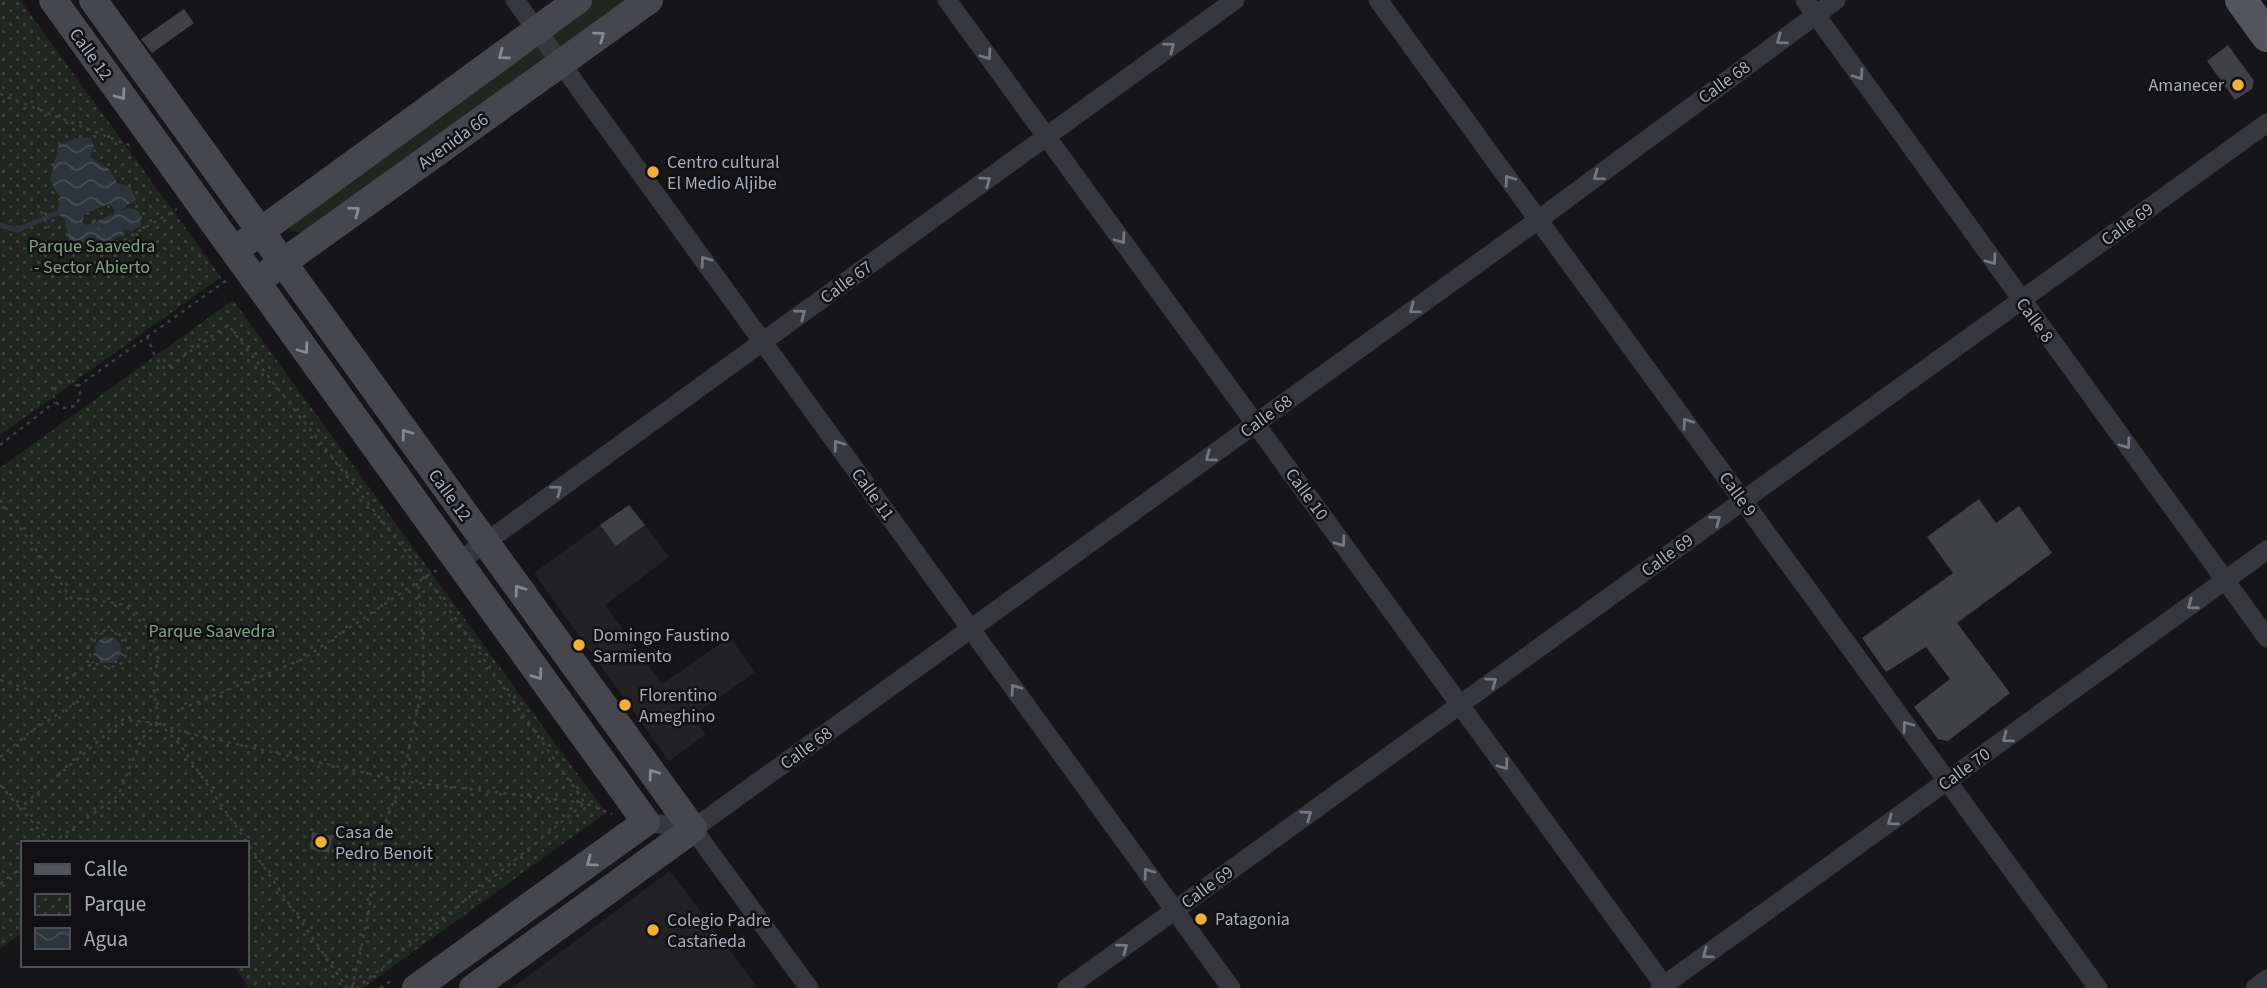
<svg xmlns="http://www.w3.org/2000/svg" width="2267" height="988" font-family="'Source Sans 3',sans-serif">
  <defs>
    <pattern id="park-dots" width="8" height="8" patternUnits="userSpaceOnUse" patternTransform="scale(1.75)"><rect width="8" height="8" fill="#1e261f"/><path d="M2 2h.1M6 6h.1" fill="none" stroke="#3c433d" stroke-width="1.8" stroke-linecap="round"/></pattern>
    <pattern id="water-waves" width="16" height="10" patternUnits="userSpaceOnUse" patternTransform="scale(1.75)"><rect width="16" height="10" fill="#2c353c"/><path d="M0 5q4-4 8 0t8 0" fill="none" stroke="#485056"/></pattern>
  </defs>
  <rect width="100%" height="100%" fill="#161618"/>
  <g fill="#222225">
    <polygon points="600,525 616,546 645,525 669,557 605,605 662,684 730,637 755,672 693,716 706,734 669,761 534,573"/>
    <polygon points="670,871 758,988 512,988"/>
  </g>
  <polygon fill="#1e261f" points="592,0 627,0 304,233 290,231 292,217"/>
  <g fill="url(#park-dots)">
    <polygon points="0,0 20,0 221,277 0,435"/>
    <polygon points="233,300 606,813 363,988 249,988 233,965 247,965 247,843 23,843 23,932 0,949 0,468"/>
  </g>
  <g fill="url(#water-waves)" fill-rule="evenodd">
    <path d="M 76,138 L 91,138 L 94,146 L 90,157 L 109,169 L 117,183 L 130,187 L 137,200 L 127,205 L 121,212 L 128,208 L 137,210 L 142,217 L 140,226 L 132,231 L 123,229 L 125,233 L 96,250 L 85,244 L 69,241 L 65,220 L 57,213 L 60,198 L 50,180 L 59,145 ZM 110,203 L 116,213 L 87,225 L 82,222 L 85,214 Z"/>
    <circle cx="108" cy="650" r="13"/>
  </g>
  <g fill="none" stroke-linecap="round" stroke-linejoin="round">
    <polyline stroke="#2c353c" stroke-width="5" points="0,225 17,230 57,213"/>
  </g>
  <g fill="#404145">
    <polygon points="184,9 194,23 152,53 141,39"/>
    <polygon points="2228,45 2254,81 2252,89 2235,100 2207,61"/>
    <polygon points="1979,499 1996,523 2019,506 2052,553 1957,623 2010,693 1948,741 1938,739 1914,707 1950,679 1926,647 1886,672 1862,638 1953,573 1927,537"/>
    <polygon points="629,505 645,525 616,546 600,525"/>
    <polygon points="312,832 333,836 329,853 310,849"/>
  </g>
  <g fill="none" stroke-linecap="round" stroke-linejoin="round">
    <g stroke="#3d3f44" stroke-width="2.5" stroke-dasharray="3.5 5" stroke-linecap="butt">
      <polyline points="0,94 131,146"/>
      <polyline points="41,211 49,228"/>
      <polyline points="92,221 108,240 117,244 177,209"/>
      <polyline points="147,336 155,356 165,369 228,325 426,577 585,803 357,988"/>
      <polyline points="78,386 69,381 59,383 53,392 55,402 64,408 75,406 81,396 78,386 227,280"/>
      <polyline points="0,445 55,402"/>
      <polyline points="0,500 72,599 90,599 125,605 151,632 158,658 153,685 159,723 178,742 347,988"/>
      <polyline points="66,679 93,663 110,668 122,663 128,651 125,638 110,629 93,634 88,650 93,663"/>
      <polyline points="0,680 34,691"/>
      <polyline points="181,709 303,659 431,573 438,570"/>
      <polyline points="0,757 30,732 85,697"/>
      <polyline points="0,785 20,808"/>
      <polyline points="50,842 20,808 123,720 159,723"/>
      <polyline points="52,843 118,796 142,738 159,723 182,732 402,781 585,803 612,814"/>
      <polyline points="0,884 23,866"/>
      <polyline points="352,988 368,916 379,838 402,781 423,684 423,642 418,581"/>
      <polyline points="380,988 394,979"/>
    </g>
    <g stroke="#37383d" stroke-width="19">
      <polyline points="515,0 1231,988"/>
      <polyline points="947,0 1666,988"/>
      <polyline points="1378,0 2098,988"/>
      <polyline points="1805,0 2267,638"/>
      <polyline points="457,563 1235,0"/>
      <polyline points="646,822 693,829 1538,220 1836,0"/>
      <polyline points="693,829 809,988"/>
      <polyline points="1067,988 2267,123"/>
      <polyline points="1660,988 2267,550"/>
      <polyline points="2255,988 2267,979"/>
    </g>
    <g stroke="#45474d" stroke-width="28">
      <polyline points="53,0 646,822 416,988"/>
      <polyline points="93,0 693,829 473,988"/>
      <polyline points="246,242 578,0"/>
      <polyline points="267,274 649,0"/>
    </g>
    <polyline stroke="#53555c" stroke-width="32" points="2241,0 2267,36"/>
  </g>
  <defs><path id="oneway-chevron" d="M-2-3.5L2.5 0L-2 3.5" fill="none" stroke-width="1.6" stroke-linecap="round" stroke-linejoin="round" transform="scale(1.75)"/></defs>
  <g stroke="#858993">
    <use href="#oneway-chevron" transform="translate(600 36) rotate(-36)"/>
    <use href="#oneway-chevron" transform="translate(503 55) rotate(144)"/>
    <use href="#oneway-chevron" transform="translate(121 95) rotate(54)"/>
    <use href="#oneway-chevron" transform="translate(355 211) rotate(-36)"/>
    <use href="#oneway-chevron" transform="translate(304 349) rotate(54)"/>
    <use href="#oneway-chevron" transform="translate(406 434) rotate(-126)"/>
    <use href="#oneway-chevron" transform="translate(519 590) rotate(-126)"/>
    <use href="#oneway-chevron" transform="translate(538 675) rotate(54)"/>
    <use href="#oneway-chevron" transform="translate(653 774) rotate(-126)"/>
    <use href="#oneway-chevron" transform="translate(591 862) rotate(144)"/>
  </g>
  <g stroke="#757881">
    <use href="#oneway-chevron" transform="translate(1781 40) rotate(144)"/>
    <use href="#oneway-chevron" transform="translate(1170 47) rotate(-36)"/>
    <use href="#oneway-chevron" transform="translate(987 55) rotate(54)"/>
    <use href="#oneway-chevron" transform="translate(1859 75) rotate(54)"/>
    <use href="#oneway-chevron" transform="translate(1598 176) rotate(144)"/>
    <use href="#oneway-chevron" transform="translate(1509 180) rotate(-126)"/>
    <use href="#oneway-chevron" transform="translate(986 181) rotate(-36)"/>
    <use href="#oneway-chevron" transform="translate(1121 239) rotate(54)"/>
    <use href="#oneway-chevron" transform="translate(1992 260) rotate(54)"/>
    <use href="#oneway-chevron" transform="translate(705 261) rotate(-126)"/>
    <use href="#oneway-chevron" transform="translate(1414 309) rotate(144)"/>
    <use href="#oneway-chevron" transform="translate(801 314) rotate(-36)"/>
    <use href="#oneway-chevron" transform="translate(1687 423) rotate(-126)"/>
    <use href="#oneway-chevron" transform="translate(2126 444) rotate(54)"/>
    <use href="#oneway-chevron" transform="translate(838 445) rotate(-126)"/>
    <use href="#oneway-chevron" transform="translate(1210 457) rotate(144)"/>
    <use href="#oneway-chevron" transform="translate(557 490) rotate(-36)"/>
    <use href="#oneway-chevron" transform="translate(1716 520) rotate(-36)"/>
    <use href="#oneway-chevron" transform="translate(1341 542) rotate(54)"/>
    <use href="#oneway-chevron" transform="translate(2192 605) rotate(144)"/>
    <use href="#oneway-chevron" transform="translate(1492 682) rotate(-36)"/>
    <use href="#oneway-chevron" transform="translate(1015 689) rotate(-126)"/>
    <use href="#oneway-chevron" transform="translate(1907 726) rotate(-126)"/>
    <use href="#oneway-chevron" transform="translate(2007 738) rotate(144)"/>
    <use href="#oneway-chevron" transform="translate(1504 765) rotate(54)"/>
    <use href="#oneway-chevron" transform="translate(1307 815) rotate(-36)"/>
    <use href="#oneway-chevron" transform="translate(1892 821) rotate(144)"/>
    <use href="#oneway-chevron" transform="translate(1148 873) rotate(-126)"/>
    <use href="#oneway-chevron" transform="translate(1123 948) rotate(-36)"/>
    <use href="#oneway-chevron" transform="translate(1707 954) rotate(144)"/>
  </g>
  <g fill="#f2b134" stroke="#111113" stroke-width="2.5">
    <circle cx="2238" cy="85" r="7"/>
    <circle cx="653" cy="172" r="7"/>
    <circle cx="579" cy="645" r="7"/>
    <circle cx="625" cy="705" r="7"/>
    <circle cx="321" cy="842" r="7"/>
    <circle cx="1201" cy="919" r="7"/>
    <circle cx="653" cy="930" r="7"/>
  </g>
  <g text-anchor="middle" stroke-width="5" stroke-linejoin="round" paint-order="stroke">
    <g font-size="18" fill="#a8adb8" stroke="#111113">
      <text transform="translate(91 54) rotate(54)" y="6">Calle 12</text>
      <text transform="translate(1724 82) rotate(-36)" y="6">Calle 68</text>
      <text transform="translate(453 141) rotate(-36)" y="6">Avenida 66</text>
      <text transform="translate(2127 224) rotate(-36)" y="6">Calle 69</text>
      <text transform="translate(846 282) rotate(-36)" y="6">Calle 67</text>
      <text transform="translate(2035 320) rotate(54)" y="6">Calle 8</text>
      <text transform="translate(1266 416) rotate(-36)" y="6">Calle 68</text>
      <text transform="translate(873 494) rotate(54)" y="6">Calle 11</text>
      <text transform="translate(1307 494) rotate(54)" y="6">Calle 10</text>
      <text transform="translate(1738 494) rotate(54)" y="6">Calle 9</text>
      <text transform="translate(450 495) rotate(54)" y="6">Calle 12</text>
      <text transform="translate(1667 555) rotate(-36)" y="6">Calle 69</text>
      <text transform="translate(806 748) rotate(-36)" y="6">Calle 68</text>
      <text transform="translate(1964 769) rotate(-36)" y="6">Calle 70</text>
      <text transform="translate(1207 887) rotate(-36)" y="6">Calle 69</text>
    </g>
    <g font-size="18" fill="#a8adb8" stroke="#111113" text-anchor="start">
      <text x="2224" y="91" text-anchor="end">Amanecer</text>
      <text x="667" y="168">Centro cultural<tspan x="667" dy="21">El Medio Aljibe</tspan></text>
      <text x="593" y="641">Domingo Faustino<tspan x="593" dy="21">Sarmiento</tspan></text>
      <text x="639" y="701">Florentino<tspan x="639" dy="21">Ameghino</tspan></text>
      <text x="335" y="838">Casa de<tspan x="335" dy="21">Pedro Benoit</tspan></text>
      <text x="1215" y="925">Patagonia</text>
      <text x="667" y="926">Colegio Padre<tspan x="667" dy="21">Castañeda</tspan></text>
    </g>
    <g font-size="18" fill="#7fa381" stroke="#111113">
      <text x="92" y="252">Parque Saavedra<tspan x="92" dy="21">- Sector Abierto</tspan></text>
      <text x="212" y="637">Parque Saavedra</text>
    </g>
  </g>
  <rect x="21" y="841" width="228" height="126" fill="#111113" stroke="#4d4f55" stroke-width="2"/>
  <rect x="35" y="864" width="35" height="10" fill="#53555c" stroke="#4d4f55" stroke-width="2"/>
  <text x="84" y="876" font-size="21" fill="#a8adb8">Calle</text>
  <rect x="35" y="894" width="35" height="21" fill="url(#park-dots)" stroke="#4d4f55" stroke-width="2"/>
  <text x="84" y="911" font-size="21" fill="#a8adb8">Parque</text>
  <rect x="35" y="928" width="35" height="21" fill="url(#water-waves)" stroke="#4d4f55" stroke-width="2"/>
  <text x="84" y="946" font-size="21" fill="#a8adb8">Agua</text>
</svg>
